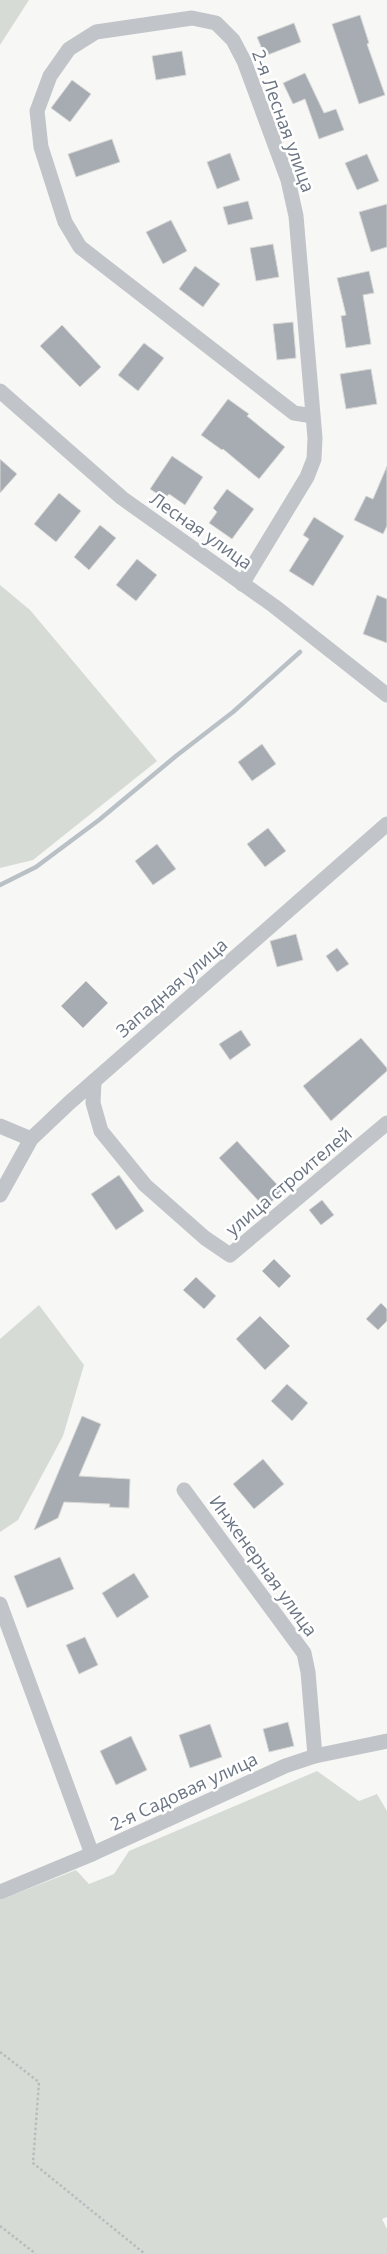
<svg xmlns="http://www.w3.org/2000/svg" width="387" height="2254" font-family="'Open Sans',sans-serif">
  <rect width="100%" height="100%" fill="#f7f7f5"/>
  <g fill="#d6dcd5">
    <polygon points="0,0 29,0 0,45"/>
    <polygon points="0,585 30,610 157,761 33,860 0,868"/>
    <polygon points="39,1305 84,1365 63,1436 18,1520 0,1532 0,1339"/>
    <polygon points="317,1771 359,1801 377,1794 387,1811 387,2217 382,2219 387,2229 387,2254 0,2254 0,1900 76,1870 89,1884 114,1874 129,1851"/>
  </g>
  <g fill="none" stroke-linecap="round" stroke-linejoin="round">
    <polyline stroke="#b9c1c7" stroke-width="4.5" points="0,885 36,867 99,820 176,756 233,712 300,652"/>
  </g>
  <g fill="#a7acb3" stroke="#d9d9d7">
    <polygon points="360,15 369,43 367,44 385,95 359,104 332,24"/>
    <polygon points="294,23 301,42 265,56 257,37"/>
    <polygon points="182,51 186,75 156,80 152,56"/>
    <polygon points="305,73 324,113 336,109 344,130 319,139 305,99 293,104 283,83"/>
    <polygon points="72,80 91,94 70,122 51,108"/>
    <polygon points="112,139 120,162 76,177 68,154"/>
    <polygon points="230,153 240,180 217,189 207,162"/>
    <polygon points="367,154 379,181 357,190 345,163"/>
    <polygon points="248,201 253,219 228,225 223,207"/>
    <polygon points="387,204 387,247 371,252 359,212"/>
    <polygon points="171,220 187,251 163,264 146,232"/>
    <polygon points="273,244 279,277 256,281 250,248"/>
    <polygon points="195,266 220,284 203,307 179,289"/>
    <polygon points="369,271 374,293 363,295 371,344 346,348 341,316 346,315 337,278"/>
    <polygon points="293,322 296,358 277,360 273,324"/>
    <polygon points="62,325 101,367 80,387 40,346"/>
    <polygon points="144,343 164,358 138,391 118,375"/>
    <polygon points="371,369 377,404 346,409 340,374"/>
    <polygon points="228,399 249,414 247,416 285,447 259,479 223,449 222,450 201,435"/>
    <polygon points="172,456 203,477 185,505 169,494 165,499 150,489"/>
    <polygon points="0,459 17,474 0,493"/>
    <polygon points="387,466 387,526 383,534 354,520 366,496 373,499"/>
    <polygon points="227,489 254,509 232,539 209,523 217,512 213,508"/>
    <polygon points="59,493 81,511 56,542 34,524"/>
    <polygon points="314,517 344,536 313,586 289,571 309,539 303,535"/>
    <polygon points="100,525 116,538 89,570 74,557"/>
    <polygon points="137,559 157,575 136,601 116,585"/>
    <polygon points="377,595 387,599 387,643 363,634"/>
    <polygon points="262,744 276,764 252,781 238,762"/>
    <polygon points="268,828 286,851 265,867 247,844"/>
    <polygon points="157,844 176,869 153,885 135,861"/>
    <polygon points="296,934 303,960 277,967 270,941"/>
    <polygon points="337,948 349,964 337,972 326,956"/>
    <polygon points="86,981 108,1003 83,1028 61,1006"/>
    <polygon points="241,1030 251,1045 230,1060 219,1044"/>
    <polygon points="361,1038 387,1068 387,1071 331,1121 303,1086"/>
    <polygon points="237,1141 283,1191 265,1208 219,1158"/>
    <polygon points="119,1175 144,1211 116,1230 91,1194"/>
    <polygon points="322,1200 334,1215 321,1225 309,1210"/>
    <polygon points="274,1259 291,1276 279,1288 262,1271"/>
    <polygon points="196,1277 216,1296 204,1309 183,1290"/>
    <polygon points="381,1303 387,1309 387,1321 378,1330 366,1319"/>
    <polygon points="260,1316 290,1346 265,1370 236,1339"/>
    <polygon points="287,1384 308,1403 292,1421 271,1401"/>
    <polygon points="82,1416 101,1424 79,1476 130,1479 129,1508 109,1507 110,1504 64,1502 58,1518 34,1530"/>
    <polygon points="263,1459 284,1484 254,1509 233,1484"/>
    <polygon points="60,1557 74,1589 27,1608 14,1576"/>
    <polygon points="134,1573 149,1597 117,1618 102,1593"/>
    <polygon points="85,1637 98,1665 79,1674 66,1645"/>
    <polygon points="288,1722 294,1746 269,1752 263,1729"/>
    <polygon points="210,1724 222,1757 190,1768 179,1735"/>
    <polygon points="131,1736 147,1770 116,1785 100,1751"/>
  </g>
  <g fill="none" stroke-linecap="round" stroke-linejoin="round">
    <g stroke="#b9bbbe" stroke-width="2.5" stroke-dasharray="2.5 2.5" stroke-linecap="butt">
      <polyline points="0,2052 39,2082 33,2163 145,2254"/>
      <polyline points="0,2226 36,2254"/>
    </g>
    <g stroke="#c1c4c8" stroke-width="15">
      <polyline points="0,391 122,498 274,606 387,695"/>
      <polyline points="242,584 307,477 314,459 315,438 296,216 288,180 244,61 233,40 216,23 192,18 96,32 69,49 50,76 37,111 41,147 65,222 80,247 294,413 313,416"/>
      <polyline points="94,1081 93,1103 101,1131 145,1185 205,1238 230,1255 387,1123"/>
      <polyline points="0,1126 31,1139"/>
      <polyline points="0,1195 31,1139 69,1103 387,824"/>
      <polyline points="184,1490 304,1653 308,1672 315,1756"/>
      <polyline points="0,1604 92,1854"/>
      <polyline points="0,1892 92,1854 285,1766 315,1756 387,1741"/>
    </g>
  </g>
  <g text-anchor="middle" stroke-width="5" stroke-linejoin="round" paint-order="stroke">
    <g font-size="18" fill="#6a7483" stroke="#fff">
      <text transform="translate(283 121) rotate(70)" y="6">2-я Лесная улица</text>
      <text transform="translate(201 531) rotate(35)" y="6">Лесная улица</text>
      <text transform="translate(172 988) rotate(-41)" y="6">Западная улица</text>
      <text transform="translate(289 1182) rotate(-40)" y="6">улица строителей</text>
      <text transform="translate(263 1566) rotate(54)" y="6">Инженерная улица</text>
      <text transform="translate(184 1792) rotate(-25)" y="6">2-я Садовая улица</text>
    </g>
  </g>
</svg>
